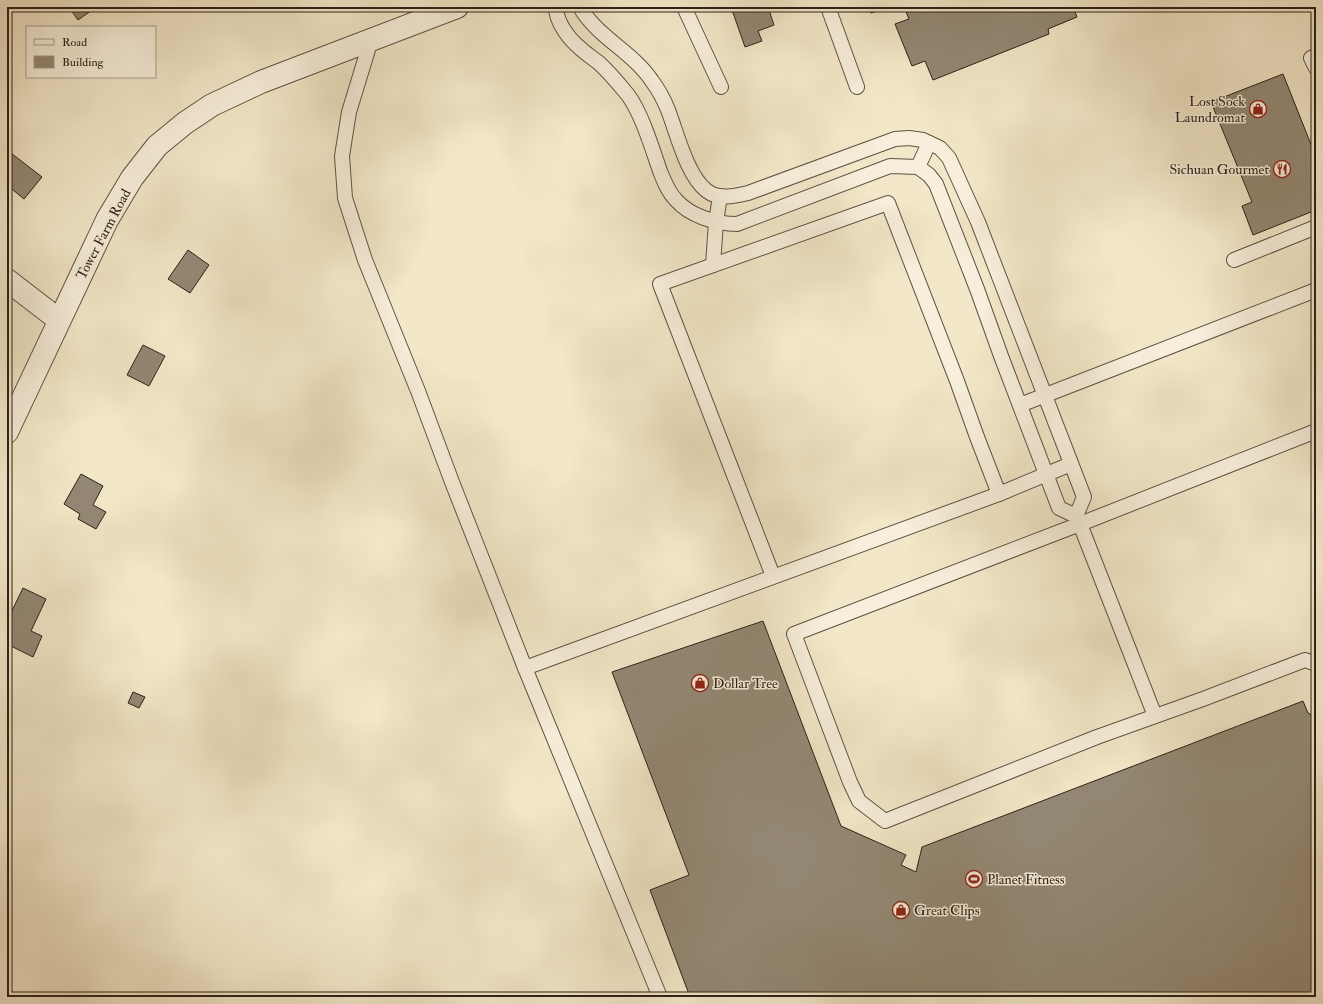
<svg xmlns="http://www.w3.org/2000/svg" width="1323" height="1004" font-family="'IM FELL Double Pica',serif">
  <rect width="100%" height="100%" fill="#f2e7c8"/>
  <filter id="stains"><feTurbulence type="fractalNoise" baseFrequency=".005" numOctaves="4"/><feColorMatrix values="0 0 0 0 .2 0 0 0 0 .09 0 0 0 0 .02 0 0 0 .5 -.17"/></filter>
  <radialGradient id="worn" r=".72"><stop offset=".6" stop-color="#630" stop-opacity="0"/><stop offset="1" stop-color="#630" stop-opacity=".3"/></radialGradient>
  <g fill="#938874" stroke="#2c2119">
    <polygon points="69,7 95,7 95,8 78,20"/>
    <polygon points="731,7 768,7 774,25 758,31 762,41 745,47"/>
    <polygon points="869,7 888,7 871,13"/>
    <polygon points="904,7 1073,7 1077,17 1048,29 1049,34 933,80 925,61 912,66 895,24 909,19"/>
    <polygon points="1283,74 1316,157 1316,210 1253,235 1242,206 1252,202 1211,102"/>
    <polygon points="7,150 42,177 24,199 7,185"/>
    <polygon points="188,250 209,265 190,293 168,279"/>
    <polygon points="143,345 165,356 149,386 127,375"/>
    <polygon points="81,474 103,486 93,505 106,512 96,529 78,519 80,514 64,504"/>
    <polygon points="23,588 46,599 31,631 42,636 33,657 7,644 7,621"/>
    <polygon points="763,621 841,826 906,855 901,865 916,872 922,847 1303,701 1308,713 1316,717 1316,997 690,997 650,890 689,875 612,672"/>
    <polygon points="133,692 145,697 139,708 128,703"/>
  </g>
  <g fill="none" stroke-linecap="round" stroke-linejoin="round">
    <g stroke="#5e5245" stroke-width="16">
      <g id="service">
        <path d="M 556,7 C 556,22 569,39 580,48 C 586,54 593,58 599,63 C 610,73 619,84 628,95 C 642,114 652,148 660,171 C 664,181 668,192 676,200 C 690,216 716,224 737,224 L 890,166 L 918,167 L 929,175 L 936,184 L 977,289 L 1001,356 L 1059,508 L 1076,516 L 1080,524 L 1155,716"/>
        <path d="M 580,7 C 597,37 633,52 652,81 C 658,89 664,100 668,110 C 677,133 687,176 707,191 C 719,200 735,196 748,193 L 895,139 L 909,138 L 923,140 L 940,148 L 949,158 L 978,222 L 1084,497 L 1076,516"/>
        <polyline points="684,7 721,87"/>
        <polyline points="828,7 857,87"/>
        <polyline points="371,40 349,112 342,156 345,198 365,260 418,391 452,482 525,668 660,997"/>
        <polyline points="1316,56 1311,58 1316,68"/>
        <polyline points="918,167 929,143"/>
        <polyline points="1234,260 1316,227"/>
        <polyline points="713,265 716,222 720,196"/>
        <polyline points="1020,405 1316,290"/>
        <polyline points="1316,431 1080,524 794,634 850,782 859,801 885,821 1097,737 1203,699 1305,660 1316,664"/>
        <polyline points="773,576 660,284 888,203 957,381 977,437 999,494"/>
        <polyline points="525,668 999,494 1071,464"/>
      </g>
    </g>
    <g stroke="#5e5245" stroke-width="24">
      <polyline id="minor" points="7,280 59,320"/>
    </g>
    <g stroke="#5e5245" stroke-width="24">
      <polyline id="tertiary" points="7,432 107,220 132,178 157,146 185,123 212,105 261,82 457,7"/>
    </g>
    <use href="#service" stroke="#f7efdb" stroke-width="14"/>
    <use href="#minor" stroke="#f7efdb" stroke-width="22"/>
    <use href="#tertiary" stroke="#f7efdb" stroke-width="22"/>
  </g>
  <defs>
    <g id="shop-ring" transform="scale(0.9)"><circle r="9.5" fill="#f7efdb" stroke="#8f2418" stroke-width="1.5"/><path d="M-5-2.5h2.3a2.7 3.5 0 0 1 5.4 0H5L5.5 6h-11ZM-1.5-2.5h3a1.5 2.3 0 0 0-3 0Z" fill="#8f2418"/></g>
    <g id="restaurant-ring" transform="scale(0.9)"><circle r="9.5" fill="#f7efdb" stroke="#8f2418" stroke-width="1.5"/><path d="M-5-6h1v4h1v-4h1v4h1v-4h1v5L-1.5 .5V6h-2V.5L-5-1ZM5-6V6H3V1.5H1.5Q1.5-4 5-6Z" fill="#8f2418"/></g>
    <g id="stadium-ring" transform="scale(0.9)"><circle r="9.5" fill="#f7efdb" stroke="#8f2418" stroke-width="1.5"/><path d="M0-5a6.5 5 0 1 0 0 10a6.5 5 0 1 0 0-10ZM-3.5-1.8h7v3.6h-7Z" fill="#8f2418"/></g>
  </defs>
  <g fill-rule="evenodd">
    <use href="#shop-ring" x="1258" y="109"/>
    <use href="#restaurant-ring" x="1282" y="169"/>
    <use href="#shop-ring" x="700" y="683"/>
    <use href="#stadium-ring" x="974" y="879"/>
    <use href="#shop-ring" x="901" y="910"/>
  </g>
  <g text-anchor="middle" stroke-width="3" stroke-linejoin="round" paint-order="stroke">
    <g font-size="14" fill="#2c2119" stroke="#f7efdb" text-anchor="start">
      <text x="1245" y="106" text-anchor="end">Lost Sock<tspan x="1245" dy="16">Laundromat</tspan></text>
      <text x="1269" y="174" text-anchor="end">Sichuan Gourmet</text>
      <text x="713" y="688">Dollar Tree</text>
      <text x="987" y="884">Planet Fitness</text>
      <text x="914" y="915">Great Clips</text>
    </g>
    <g font-size="14" fill="#2c2119" stroke="#f7efdb">
      <text transform="translate(103 234) rotate(-62)" y="5">Tower Farm Road</text>
    </g>
  </g>
  <rect width="1323" height="1004" fill="none" stroke="#f2e7c8" stroke-width="24"/>
  <rect x="8" y="8" width="1307" height="988" fill="none" stroke="#2c2119" stroke-width="2"/>
  <rect x="12" y="12" width="1299" height="980" fill="none" stroke="#2c2119"/>
  <rect x="26" y="26" width="130" height="52" fill="#f7efdb" stroke="#a69d8d"/>
  <rect x="34" y="39" width="20" height="6" fill="#f7efdb" stroke="#a69d8d"/>
  <text x="62" y="46" font-size="12" fill="#2c2119">Road</text>
  <rect x="34" y="56" width="20" height="12" fill="#938874" stroke="#a69d8d"/>
  <text x="62" y="66" font-size="12" fill="#2c2119">Building</text>
  <rect width="100%" height="100%" filter="url(#stains)"/>
  <rect width="100%" height="100%" fill="url(#worn)"/>
</svg>
